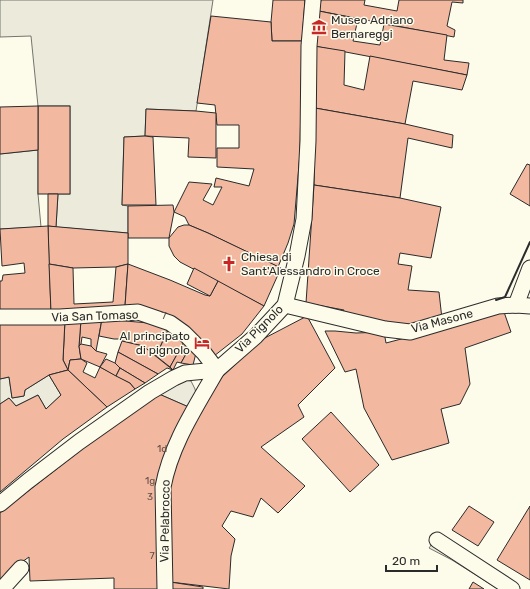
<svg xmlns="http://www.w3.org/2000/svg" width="530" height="589" font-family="Rubik,sans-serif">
  <rect width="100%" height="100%" fill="#fdfbea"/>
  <g fill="#ecebdb" stroke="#74746e">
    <polygon points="0,0 213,0 196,111 146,109 145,136 124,137 122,205 128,206 128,233 56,227 58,194 70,194 70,106 38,106 31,36 0,37"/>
    <polygon points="38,150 38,194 41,227 0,229 0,154"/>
    <polygon points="49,375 61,395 46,409 38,395 16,406 9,398 0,404 0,379 9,377 12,398 24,396 25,390"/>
  </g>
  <g fill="#eceadb" stroke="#74746e">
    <polygon points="184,380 191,381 195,389 196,394 191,408 159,394"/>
    <polygon points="432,544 507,589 498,589 452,560 429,548"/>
  </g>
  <g fill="#f2b8a0" stroke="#2b2b2b">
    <polygon points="273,0 305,0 302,41 272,41 271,22"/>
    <polygon points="321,0 365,0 364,5 397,11 399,0 463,0 463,3 452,2 447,26 455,30 454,37 319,11"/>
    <polygon points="319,11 358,19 353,41 380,45 384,24 447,35 444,60 469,63 467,75 314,46"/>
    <polygon points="211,16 271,22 272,41 302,41 300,153 294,224 288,243 278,267 208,233 189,225 185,217 174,212 189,182 212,184 203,200 213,205 222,187 214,187 216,178 249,186 254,169 217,167 217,148 239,148 239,125 217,125 215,105 197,103"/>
    <polygon points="314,46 345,51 344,85 364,90 370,56 467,75 462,90 413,81 405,124 315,108"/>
    <rect x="38" y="106" width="32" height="88"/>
    <polygon points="38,106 38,150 0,154 0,107"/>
    <polygon points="315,108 405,124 453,135 452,148 408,138 400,198 314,185"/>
    <polygon points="146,109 196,111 216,113 216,158 188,157 189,138 145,136"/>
    <polygon points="145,136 153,137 156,205 122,205 124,137"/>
    <polygon points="527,164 530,165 530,206 510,194"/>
    <polygon points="314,185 400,198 441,207 431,258 400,253 398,264 412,266 408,290 439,292 442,319 408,328 342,314 344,310 306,303"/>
    <polygon points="48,194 58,194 56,227 48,226"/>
    <polygon points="173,205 174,212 169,238 128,238 128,206"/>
    <polygon points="184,225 189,225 208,233 281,268 264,306 180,262 174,256 169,246 169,238 178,227"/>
    <polygon points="48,226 128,233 128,264 116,267 73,268 49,264"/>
    <polygon points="48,226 51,312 0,312 0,281 2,281 3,275 25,273 24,263 2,266 0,229"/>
    <polygon points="49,264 73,268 74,304 113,302 116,267 128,264 125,306 51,312"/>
    <polygon points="128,264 170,280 205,295 210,296 218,281 264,306 242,334 214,356 125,306"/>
    <polygon points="194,268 218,281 210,296 187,284"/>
    <polygon points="504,312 511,332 465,348 470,384 460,404 441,409 449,443 392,460 364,408 356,369 345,372 325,331 335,331 356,333 384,332 386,343"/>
    <polygon points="307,316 335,368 298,405 304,417 261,447 305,486 278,513 261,498 253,517 231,511 222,526 235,539 231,556 229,589 170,582 170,485 189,427 222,377 261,340"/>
    <polygon points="102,319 96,351 91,346 91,339 82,337 81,344 79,346 81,320"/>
    <polygon points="102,319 149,323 168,330 156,356 143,346 122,341 120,339 114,339 99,336"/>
    <polygon points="65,320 81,320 79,346 81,359 70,360 68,370 63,360"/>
    <polygon points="65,320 63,360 68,370 49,375 25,390 24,396 12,398 9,377 0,379 0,322"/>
    <polygon points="168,330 184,342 170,367 156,356"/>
    <polygon points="122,341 143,346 173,370 167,368 158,374 118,352"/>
    <polygon points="184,342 190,347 181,363 177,362 173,370 170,367"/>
    <polygon points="81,344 91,346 96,351 107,354 100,367 81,359 79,346"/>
    <polygon points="190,347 196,353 193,365 181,363"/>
    <polygon points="118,352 158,374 145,383 120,368 115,363"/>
    <polygon points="81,359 87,363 83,372 95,378 100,367 130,383 135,389 107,407 68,370 70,360"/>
    <polygon points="106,359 115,363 120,368 116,376 100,367"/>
    <polygon points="120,368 145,383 135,389 130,383 116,376"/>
    <polygon points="68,370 107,407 63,439 0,492 0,404 9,398 16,406 38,395 46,409 61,395 49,375"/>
    <polygon points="159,394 191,408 170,445 160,589 114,589 114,578 30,581 29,557 5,574 4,582 0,585 0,513 81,450"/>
    <polygon points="331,412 379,465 350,492 302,439"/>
    <polygon points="469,506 494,522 478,546 452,530"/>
    <polygon points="530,506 530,580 497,560"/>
    <polygon points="170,582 203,587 203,589 170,589"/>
    <polygon points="473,582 484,589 469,589"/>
  </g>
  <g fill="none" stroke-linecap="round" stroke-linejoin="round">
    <g stroke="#2b2b2b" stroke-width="17">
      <g id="minor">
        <polyline points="285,305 385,329 410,332 498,306 516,305 530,306"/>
        <polyline points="516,305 530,268"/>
        <polyline points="0,317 60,317 138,312 170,323 184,333 204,353 217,370"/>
        <polyline points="0,504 28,481 79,442 150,392 174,378 185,373 217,370 256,336 285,305 297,256 304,219 308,141 309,46 313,0"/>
        <polyline points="437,540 512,589"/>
        <polyline points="2,589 21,568"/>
        <path d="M 165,589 L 163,487 C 171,444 196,407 217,370"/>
      </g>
    </g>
    <use href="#minor" stroke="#fdfbea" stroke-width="15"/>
    <polyline stroke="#2b2b2b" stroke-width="2" points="496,300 505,297 530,242"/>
  </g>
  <defs>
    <g id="museum-bare" transform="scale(1.2)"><path d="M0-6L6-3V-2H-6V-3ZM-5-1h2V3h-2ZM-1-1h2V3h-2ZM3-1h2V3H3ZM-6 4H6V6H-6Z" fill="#c62828" stroke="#fdfbea" stroke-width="2.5" paint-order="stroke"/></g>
    <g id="church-bare" transform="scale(1.2)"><path d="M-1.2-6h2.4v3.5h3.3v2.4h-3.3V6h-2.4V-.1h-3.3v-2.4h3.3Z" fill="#c62828" stroke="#fdfbea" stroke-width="2.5" paint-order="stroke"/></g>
    <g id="hotel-bare" transform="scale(1.2)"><path d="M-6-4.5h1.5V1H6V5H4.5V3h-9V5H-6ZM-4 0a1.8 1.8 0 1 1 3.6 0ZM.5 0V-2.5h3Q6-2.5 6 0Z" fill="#c62828" stroke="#fdfbea" stroke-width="2.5" paint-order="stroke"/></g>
  </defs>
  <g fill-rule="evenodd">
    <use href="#museum-bare" x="319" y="27"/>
    <use href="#church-bare" x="229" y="264"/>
    <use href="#hotel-bare" x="202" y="343"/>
  </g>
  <g text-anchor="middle" stroke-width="3" stroke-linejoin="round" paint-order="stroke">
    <g font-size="10" fill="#5d4e48">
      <text x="164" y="319">7</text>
      <text x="162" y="452">1d</text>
      <text x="150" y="484">1g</text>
      <text x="150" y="500">3</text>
      <text x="152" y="559">7</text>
    </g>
    <g font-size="12" fill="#2b2b2b" stroke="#fdfbea" text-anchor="start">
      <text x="331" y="24">Museo Adriano<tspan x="331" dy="14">Bernareggi</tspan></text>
      <text x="241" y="261">Chiesa di<tspan x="241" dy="14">Sant'Alessandro in Croce</tspan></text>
      <text x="190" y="340" text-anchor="end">Al principato<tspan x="190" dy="14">di pignolo</tspan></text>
    </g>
    <g font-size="12" fill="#2b2b2b" stroke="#fdfbea">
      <text transform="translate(95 316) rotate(-2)" y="4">Via San Tomaso</text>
      <text transform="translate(442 321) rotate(-15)" y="4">Via Masone</text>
      <text transform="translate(259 329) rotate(-45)" y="4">Via Pignolo</text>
      <text transform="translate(165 521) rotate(-89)" y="4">Via Pelabrocco</text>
    </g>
  </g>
  <path d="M386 565v6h51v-6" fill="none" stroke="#2b2b2b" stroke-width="2"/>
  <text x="392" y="565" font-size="12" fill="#2b2b2b" stroke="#fdfbea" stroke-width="3" paint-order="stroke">20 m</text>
</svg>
